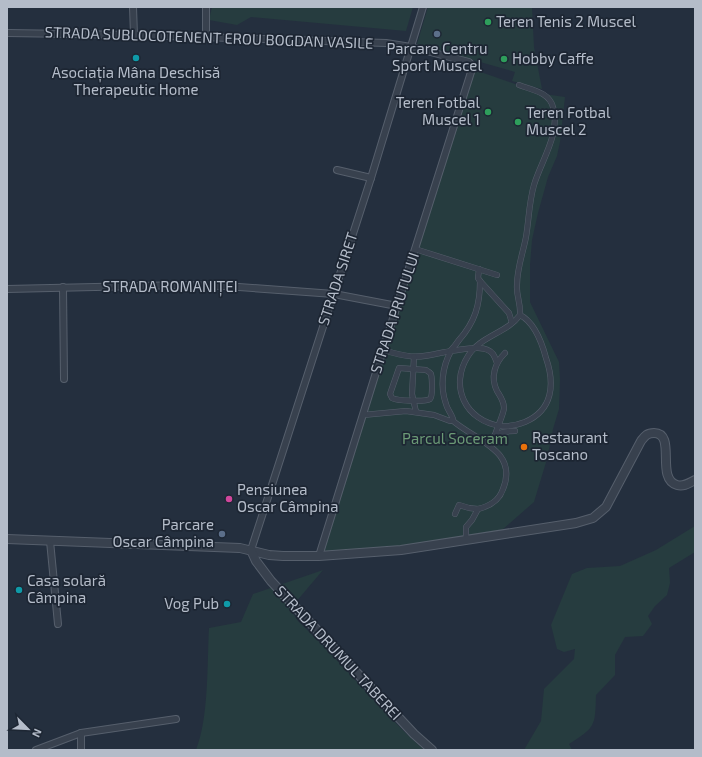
<svg xmlns="http://www.w3.org/2000/svg" width="702" height="757" font-family="'Exo 2',sans-serif">
  <rect width="100%" height="100%" fill="#242f3e"/>
  <g fill="#263c3f">
    <polygon points="212,7 413,7 406,31 251,17 237,25 209,20"/>
    <polygon points="428,7 532,7 534,47 542,89 512,81 515,72 417,44"/>
    <polygon points="472,69 544,94 565,97 560,142 557,156 548,177 538,213 532,240 530,265 530,302 559,362 560,380 559,409 553,429 547,459 534,502 495,536 319,556"/>
    <path d="M 695,526 L 695,552 L 669,568 L 670,583 L 667,595 L 655,606 L 648,616 L 652,624 L 643,636 L 625,637 L 615,655 L 615,675 L 596,695 C 595,726 596,727 569,744 L 572,750 L 524,750 L 541,721 L 544,689 L 574,659 L 575,649 L 564,652 L 557,649 L 551,625 L 572,574 L 587,568 L 620,566 L 656,550 Z"/>
    <path d="M 323,570 L 290,609 L 298,621 C 342,662 379,710 424,750 L 196,750 C 209,717 207,665 209,628 L 241,622 L 253,594 Z"/>
  </g>
  <g fill="none" stroke-linecap="round" stroke-linejoin="round">
    <g stroke="#565f6c" stroke-width="6">
      <g id="pedestrian">
        <path d="M 519,85 C 532,90 549,92 553,107 C 561,133 541,161 534,185 C 529,202 529,219 526,237 C 523,253 517,268 517,285 C 516,295 521,304 520,315 C 507,333 480,336 468,356 C 449,386 465,421 501,426 C 509,427 517,425 525,422 C 553,410 555,384 546,358 C 542,343 534,322 520,315"/>
        <polyline points="415,249 497,275"/>
        <polyline points="479,269 478,278 480,281 509,313 512,323"/>
        <path d="M 383,350 C 406,357 416,359 440,353 C 443,352 449,352 451,350 C 454,347 457,343 459,340 C 475,322 480,305 480,281"/>
        <polyline points="414,357 412,394 416,412"/>
        <path d="M 399,368 L 426,370 C 428,372 429,371 431,374 C 432,378 433,396 430,399 C 426,402 397,401 392,398 L 390,394 Z"/>
        <path d="M 363,415 L 406,411 L 434,415 L 450,421 L 453,419 C 451,413 447,409 446,404 C 440,387 442,367 451,351 C 462,350 485,343 493,354 C 495,357 496,360 497,363"/>
        <path d="M 452,420 C 474,440 519,450 503,489 C 499,501 490,506 478,509 L 472,520 L 466,527 L 466,540"/>
        <path d="M 495,435 C 497,428 504,413 504,408 C 504,401 500,396 497,391 C 490,377 495,363 505,353"/>
        <path d="M 488,444 C 493,433 503,431 515,431"/>
        <polyline points="455,514 459,505 469,508 478,509"/>
      </g>
    </g>
    <g stroke="#565f6c" stroke-width="8">
      <g id="minor">
        <polyline points="133,7 134,35"/>
        <polyline points="7,33 134,35 386,43 411,47 469,62 472,65 472,69 383,350 319,556"/>
        <polyline points="206,37 206,7"/>
        <polyline points="337,170 371,178"/>
        <polyline points="63,287 64,379"/>
        <polyline points="7,289 183,285 225,286 334,294 397,306"/>
        <polyline points="50,541 58,624"/>
        <polyline points="251,550 371,178 423,7"/>
        <polyline points="36,750 81,733 176,719"/>
        <polyline points="81,750 81,733"/>
      </g>
    </g>
    <g stroke="#565f6c" stroke-width="10">
      <g id="tertiary">
        <path d="M 7,539 L 240,548 L 269,555 L 283,556 L 319,556 L 401,550 L 576,523 L 593,518 L 606,507 L 641,441 C 645,436 647,433 654,433 C 677,433 655,479 677,485 C 684,487 689,483 695,480"/>
        <polyline points="251,550 256,561 271,581 414,734 432,750"/>
      </g>
    </g>
    <use href="#pedestrian" stroke="#38414e" stroke-width="5"/>
    <use href="#minor" stroke="#38414e" stroke-width="6"/>
    <use href="#tertiary" stroke="#38414e" stroke-width="8"/>
  </g>
  <g fill="#2e9e5b" stroke="#1d2633" stroke-width="1.5">
    <circle cx="488" cy="22" r="4"/>
    <circle cx="504" cy="59" r="4"/>
    <circle cx="488" cy="112" r="4"/>
    <circle cx="518" cy="122" r="4"/>
  </g>
  <g fill="#5c6f8a" stroke="#1d2633" stroke-width="1.5">
    <circle cx="437" cy="34" r="4"/>
    <circle cx="222" cy="534" r="4"/>
  </g>
  <g fill="#0f9aa8" stroke="#1d2633" stroke-width="1.5">
    <circle cx="136" cy="58" r="4"/>
    <circle cx="19" cy="590" r="4"/>
    <circle cx="227" cy="604" r="4"/>
  </g>
  <circle fill="#e8710a" stroke="#1d2633" stroke-width="1.5" cx="524" cy="447" r="4"/>
  <circle fill="#d1479c" stroke="#1d2633" stroke-width="1.5" cx="229" cy="499" r="4"/>
  <g text-anchor="middle" stroke-width="3.5" stroke-linejoin="round" paint-order="stroke">
    <g font-size="15" fill="#b4bcc9" stroke="#1d2633" text-anchor="start">
      <text x="496" y="27">Teren Tenis 2 Muscel</text>
      <text x="437" y="54" text-anchor="middle">Parcare Centru<tspan x="437" dy="17">Sport Muscel</tspan></text>
      <text x="512" y="64">Hobby Caffe</text>
      <text x="136" y="78" text-anchor="middle">Asociația Mâna Deschisă<tspan x="136" dy="17">Therapeutic Home</tspan></text>
      <text x="480" y="108" text-anchor="end">Teren Fotbal<tspan x="480" dy="17">Muscel 1</tspan></text>
      <text x="526" y="118">Teren Fotbal<tspan x="526" dy="17">Muscel 2</tspan></text>
      <text x="532" y="443">Restaurant<tspan x="532" dy="17">Toscano</tspan></text>
      <text x="237" y="495">Pensiunea<tspan x="237" dy="17">Oscar Câmpina</tspan></text>
      <text x="214" y="530" text-anchor="end">Parcare<tspan x="214" dy="17">Oscar Câmpina</tspan></text>
      <text x="27" y="586">Casa solară<tspan x="27" dy="17">Câmpina</tspan></text>
      <text x="219" y="609" text-anchor="end">Vog Pub</text>
    </g>
    <g font-size="15" fill="#b4bcc9" stroke="#1d2633">
      <text transform="translate(209 38) rotate(2)" y="5">STRADA SUBLOCOTENENT EROU BOGDAN VASILE</text>
      <text transform="translate(338 279) rotate(-72)" y="5">STRADA SIRET</text>
      <text x="170" y="292">STRADA ROMANIȚEI</text>
      <text transform="translate(395 313) rotate(-72)" y="5">STRADA PRUTULUI</text>
      <text transform="translate(338 653) rotate(47)" y="5">STRADA DRUMUL TABEREI</text>
    </g>
    <g font-size="15" fill="#6b9a76" stroke="#1d2633">
      <text x="455" y="444">Parcul Soceram</text>
    </g>
  </g>
  <rect width="702" height="757" fill="none" stroke="#b4bcc9" stroke-width="16"/>
  <g transform="translate(28 729) rotate(114)" stroke="#1d2633" stroke-width="3" paint-order="stroke">
  <path d="M0-3L7 15L0 10L-7 15Z" fill="#b4bcc9"/>
  <text y="-6" font-size="11" font-weight="bold" text-anchor="middle" fill="#b4bcc9">N</text>
  </g>
</svg>
